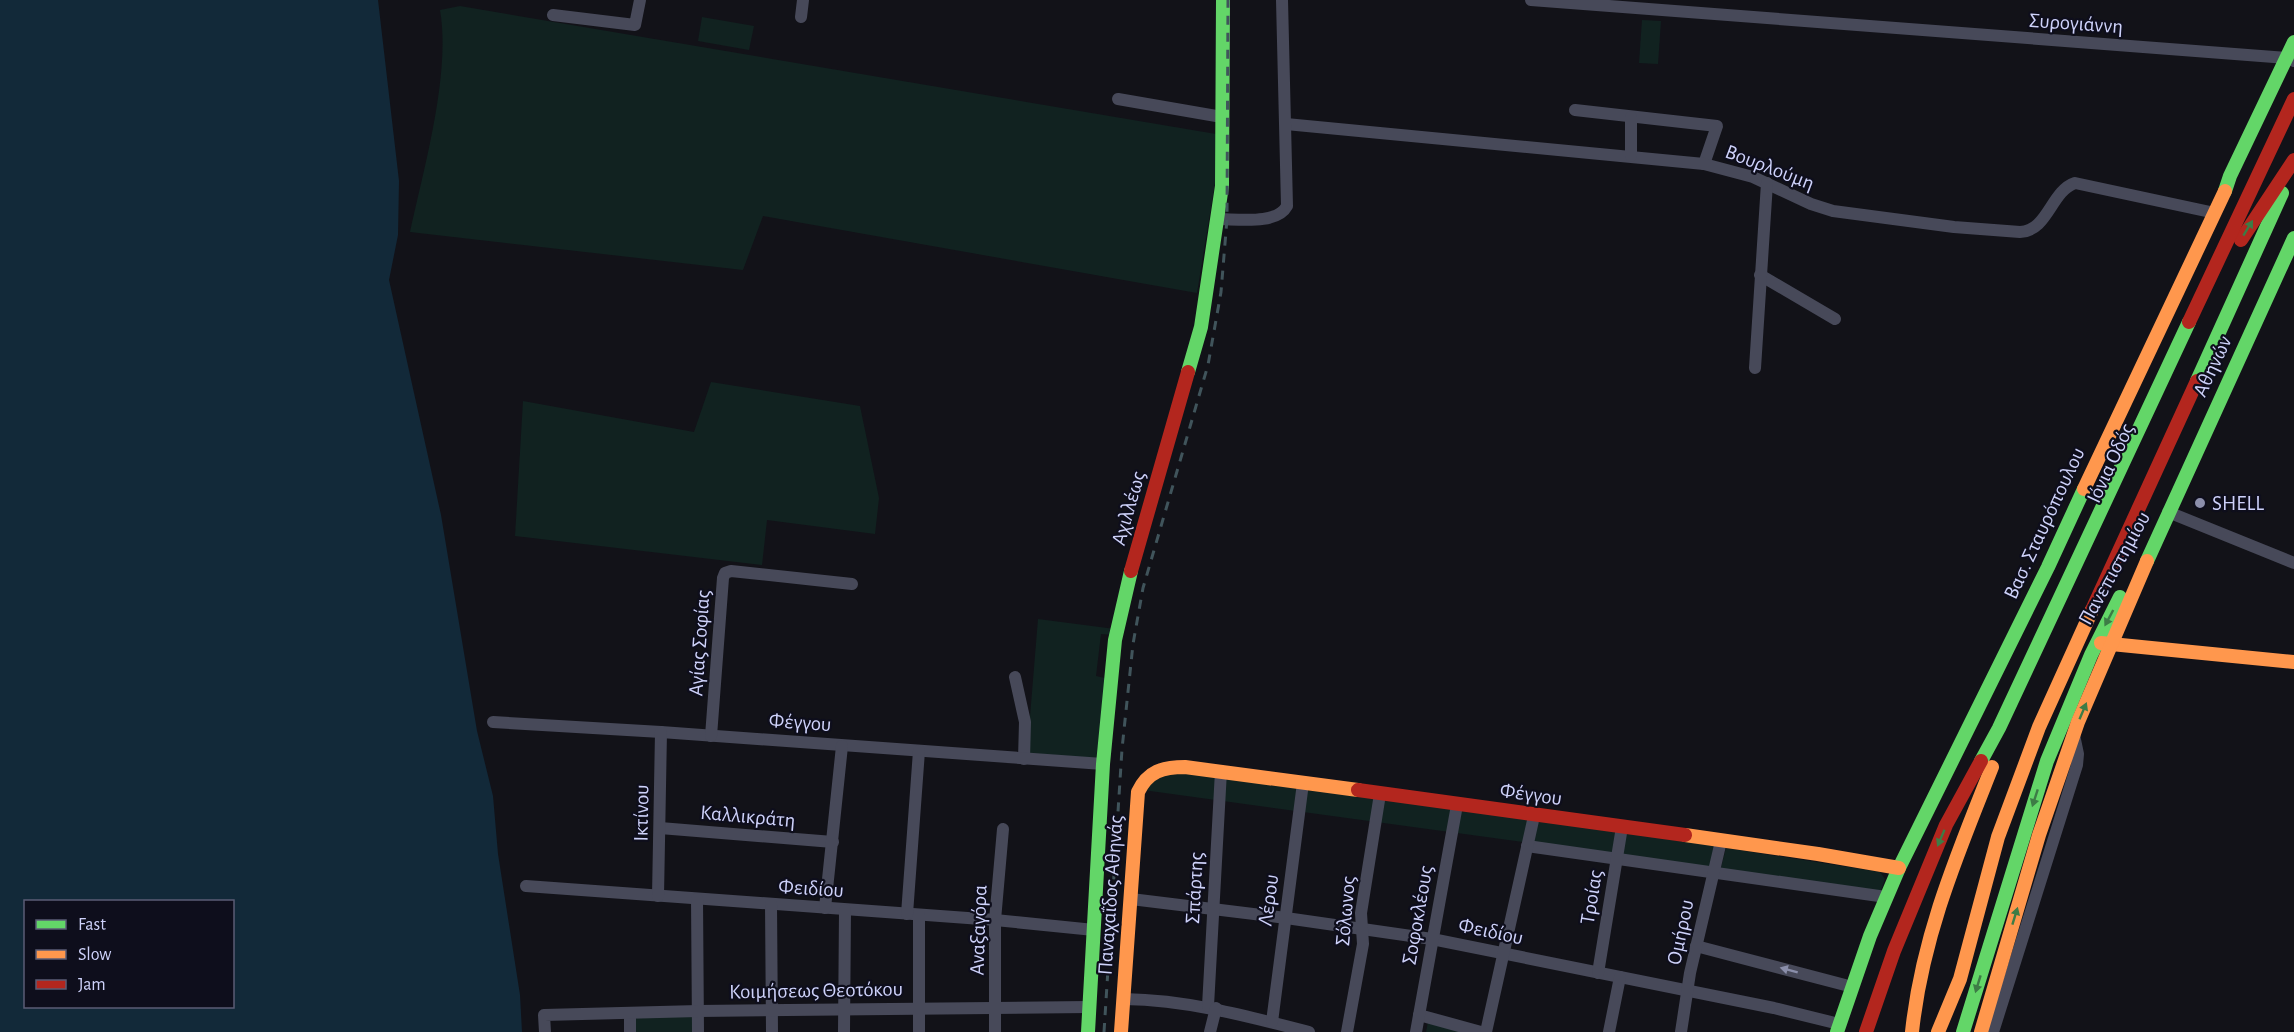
<svg xmlns="http://www.w3.org/2000/svg" width="2294" height="1032" font-family="'Alegreya Sans',sans-serif">
  <rect width="100%" height="100%" fill="#121218"/>
  <g fill="#112220">
    <path d="M 460,6 L 1216,134 L 1215,183 L 1197,293 L 763,216 L 743,270 L 410,232 C 424,168 451,73 440,10 Z"/>
    <polygon points="702,17 754,26 749,50 698,41"/>
    <polygon points="1642,20 1661,21 1658,64 1639,63"/>
    <polygon points="711,382 860,406 879,498 875,534 767,520 762,565 515,536 523,401 694,432"/>
    <polygon points="1038,619 1115,629 1113,635 1101,634 1096,676 1109,679 1096,758 1027,753"/>
    <polygon points="1160,770 1528,819 1523,842 1143,790"/>
    <polygon points="1536,821 1617,831 1614,856 1532,844"/>
    <polygon points="1625,833 1715,846 1709,870 1622,856"/>
    <polygon points="1726,848 1880,872 1885,879 1880,893 1720,871"/>
    <polygon points="698,1011 698,1032 630,1032 630,1013"/>
    <polygon points="1428,1022 1469,1032 1426,1032"/>
  </g>
  <path fill="#122939" fill-rule="evenodd" d="M 0,0 L 378,0 L 399,181 L 398,235 L 389,280 L 441,515 L 477,731 L 493,796 L 498,854 L 520,995 L 522,1032 L 0,1032 ZM 26,902 L 232,902 L 232,1006 L 26,1006 Z"/>
  <g fill="none" stroke-linecap="round" stroke-linejoin="round">
    <g stroke="#474959" stroke-width="12">
      <polyline points="1531,0 2287,58 2294,61"/>
      <polyline points="553,15 635,25 640,0"/>
      <polyline points="801,17 803,0"/>
      <polyline points="1118,99 1222,117"/>
      <polyline points="1575,110 1717,126 1704,164"/>
      <path d="M 1286,124 L 1704,164 L 1753,177 L 1811,204 L 1833,211 L 1954,227 L 2020,232 C 2048,231 2051,191 2075,183 L 2215,213"/>
      <polyline points="1631,156 1631,117"/>
      <path d="M 1218,219 C 1238,219 1277,225 1287,206 L 1282,0"/>
      <polyline points="1760,275 1835,319"/>
      <polyline points="1755,368 1767,183"/>
      <polyline points="2168,512 2294,563"/>
      <polyline points="1015,677 1025,722 1024,759"/>
      <polyline points="493,722 661,732 1103,764"/>
      <polyline points="711,736 723,578 725,573 731,571 852,584"/>
      <polyline points="660,828 833,842"/>
      <polyline points="1527,846 1886,897"/>
      <polyline points="526,886 995,920 1094,930"/>
      <polyline points="658,896 661,732"/>
      <polyline points="697,899 698,1032"/>
      <polyline points="1131,899 1286,918 1432,939 1774,1008 1839,1024"/>
      <polyline points="771,904 772,1032"/>
      <polyline points="825,908 842,746"/>
      <polyline points="907,914 919,751"/>
      <polyline points="1696,946 1845,985"/>
      <polyline points="1598,973 1622,827"/>
      <path d="M 1124,999 C 1188,1000 1247,1016 1309,1032"/>
      <polyline points="1208,1006 1221,771"/>
      <polyline points="630,1013 630,1032"/>
      <polyline points="1419,1015 1481,1032"/>
      <polyline points="1272,1022 1303,783"/>
      <polyline points="545,1032 544,1015 698,1011 1089,1007"/>
      <polyline points="844,1032 845,910"/>
      <polyline points="919,1032 919,915"/>
      <polyline points="995,1032 995,920 1003,829"/>
      <polyline points="1210,1032 1216,1008"/>
      <polyline points="1347,1032 1363,944 1361,913 1380,794"/>
      <polyline points="1416,1032 1457,805"/>
      <polyline points="1486,1032 1534,816"/>
      <polyline points="1609,1032 1620,977"/>
      <polyline points="1681,1032 1690,973 1721,841"/>
      <polyline points="1993,1032 2077,765 2078,754 2074,735"/>
    </g>
    <g stroke="#63d668" stroke-width="14">
      <polyline points="2225,191 2230,176 2294,42"/>
      <polyline points="1188,372 1201,327 1222,186 1223,0"/>
      <polyline points="2197,381 2282,193"/>
      <polyline points="2147,561 2294,238"/>
      <polyline points="1981,761 1999,728 2189,322"/>
      <polyline points="1088,1032 1103,764 1115,640 1131,571"/>
      <polyline points="1837,1032 1870,936 1899,868 2048,567 2084,489"/>
      <polyline points="1963,1032 2047,761 2091,655 2120,597"/>
    </g>
    <g stroke="#ff974d" stroke-width="14">
      <polyline points="2084,489 2225,191"/>
      <polyline points="2101,643 2294,662"/>
      <polyline points="1685,835 1818,854 1899,868"/>
      <path d="M 1121,1032 L 1138,792 C 1148,771 1163,767 1185,767 L 1358,790"/>
      <path d="M 1912,1032 C 1922,937 1957,855 1992,767"/>
      <polyline points="1938,1032 1960,979 1998,837 2039,727 2092,610"/>
      <polyline points="1981,1032 2039,835 2078,722 2147,561"/>
    </g>
    <g stroke="#b3261e" stroke-width="14">
      <polyline points="2241,240 2294,160"/>
      <polyline points="2189,322 2294,99"/>
      <polyline points="1131,571 1188,372"/>
      <polyline points="2092,610 2197,381"/>
      <polyline points="1358,790 1685,835"/>
      <polyline points="1866,1032 1894,951 1946,825 1981,761"/>
    </g>
    <polyline stroke="#40545b" stroke-width="3" stroke-dasharray="9 8" stroke-linecap="butt" points="1104,1032 1122,749 1133,644 1143,588 1208,365 1221,292 1227,219 1228,0"/>
  </g>
  <defs><path id="oneway-solid" d="M-6-.8H1V-3.2L6.5 0L1 3.2V.8H-6Z" transform="scale(1.5)"/></defs>
  <g fill="#3d7c46">
    <use href="#oneway-solid" transform="translate(2248 228) rotate(-59)"/>
    <use href="#oneway-solid" transform="translate(2109 618) rotate(118)"/>
    <use href="#oneway-solid" transform="translate(2083 711) rotate(-67)"/>
    <use href="#oneway-solid" transform="translate(2035 798) rotate(108)"/>
    <use href="#oneway-solid" transform="translate(1941 838) rotate(113)"/>
    <use href="#oneway-solid" transform="translate(2015 916) rotate(-73)"/>
    <use href="#oneway-solid" transform="translate(1978 984) rotate(107)"/>
  </g>
  <use fill="#8a8eaa" href="#oneway-solid" transform="translate(1789 970) rotate(-165)"/>
  <circle fill="#8c8fab" stroke="#0e0e1c" stroke-width="2" cx="2200" cy="503" r="6"/>
  <g text-anchor="middle" stroke-width="4.5" stroke-linejoin="round" paint-order="stroke">
    <g font-size="21" fill="#ced2fa" stroke="#0e0e1c">
      <text transform="translate(2076 23) rotate(4)" y="7">Συρογιάννη</text>
      <text transform="translate(1770 167) rotate(21)" y="7">Βουρλούμη</text>
      <text transform="translate(2212 366) rotate(-65)" y="7">Αθηνών</text>
      <text transform="translate(2110 463) rotate(-65)" y="7">Ιόνια Οδός</text>
      <text transform="translate(1128 508) rotate(-74)" y="7">Αχιλλέως</text>
      <text transform="translate(2044 523) rotate(-65)" y="7">Βασ. Σταυρόπουλου</text>
      <text transform="translate(2114 568) rotate(-61)" y="7">Πανεπιστημίου</text>
      <text transform="translate(699 643) rotate(-86)" y="7">Αγίας Σοφίας</text>
      <text transform="translate(800 722) rotate(4)" y="7">Φέγγου</text>
      <text transform="translate(1531 794) rotate(8)" y="7">Φέγγου</text>
      <text transform="translate(641 813) rotate(-89)" y="7">Ικτίνου</text>
      <text transform="translate(748 816) rotate(5)" y="7">Καλλικράτη</text>
      <text transform="translate(811 888) rotate(4)" y="7">Φειδίου</text>
      <text transform="translate(1194 888) rotate(-87)" y="7">Σπάρτης</text>
      <text transform="translate(1110 895) rotate(-86)" y="7">Παναχαΐδος Αθηνάς</text>
      <text transform="translate(1591 897) rotate(-81)" y="7">Τροίας</text>
      <text transform="translate(1268 900) rotate(-82)" y="7">Λέρου</text>
      <text transform="translate(1345 911) rotate(-85)" y="7">Σόλωνος</text>
      <text transform="translate(1417 915) rotate(-80)" y="7">Σοφοκλέους</text>
      <text transform="translate(978 930) rotate(-88)" y="7">Αναξαγόρα</text>
      <text transform="translate(1491 931) rotate(12)" y="7">Φειδίου</text>
      <text transform="translate(1680 932) rotate(-78)" y="7">Ομήρου</text>
      <text transform="translate(816 990) rotate(-1)" y="7">Κοιμήσεως Θεοτόκου</text>
    </g>
    <g font-size="21" fill="#ced2fa" stroke="#0e0e1c" text-anchor="start">
      <text x="2212" y="510">SHELL</text>
    </g>
  </g>
  <rect x="24" y="900" width="210" height="108" fill="#0e0e1c" stroke="#5b5c75" stroke-width="1.5"/>
  <rect x="36" y="920" width="30" height="9" fill="#63d668" stroke="#5b5c75" stroke-width="1.5"/>
  <text x="78" y="930" font-size="18" fill="#ced2fa">Fast</text>
  <rect x="36" y="950" width="30" height="9" fill="#ff974d" stroke="#5b5c75" stroke-width="1.5"/>
  <text x="78" y="960" font-size="18" fill="#ced2fa">Slow</text>
  <rect x="36" y="980" width="30" height="9" fill="#b3261e" stroke="#5b5c75" stroke-width="1.5"/>
  <text x="78" y="990" font-size="18" fill="#ced2fa">Jam</text>
</svg>
